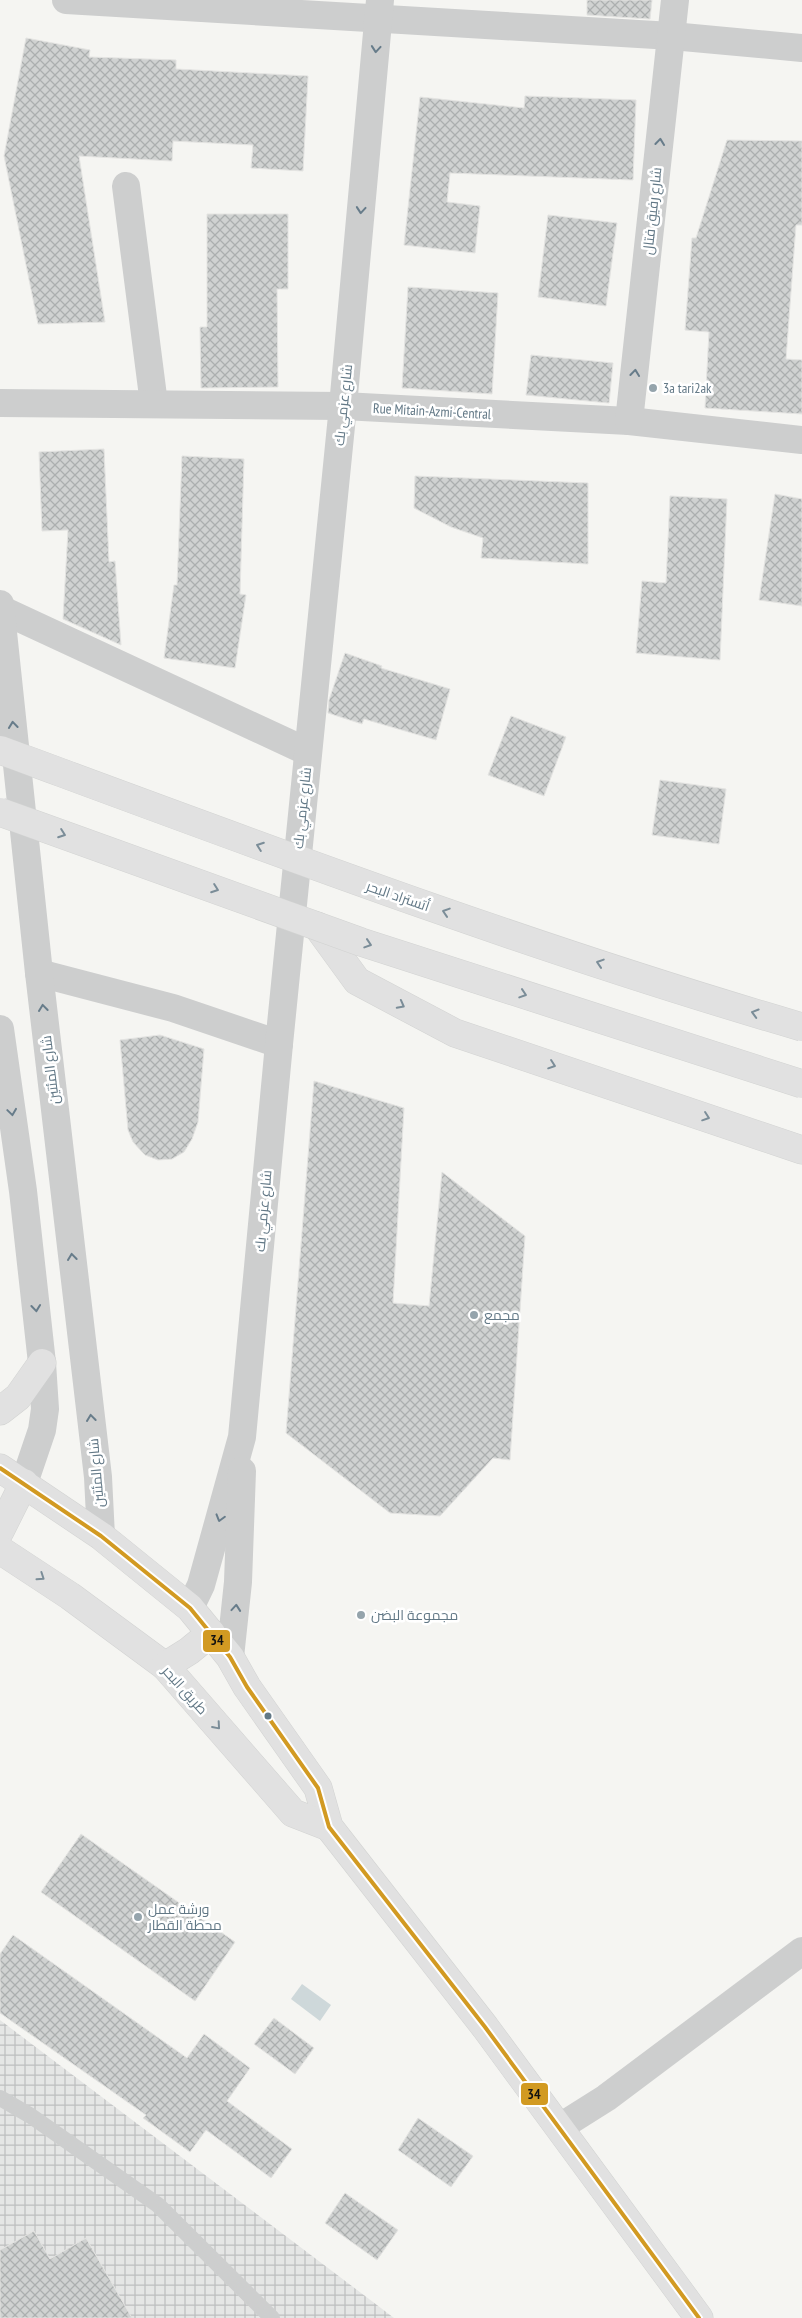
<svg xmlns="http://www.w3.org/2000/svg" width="802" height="2318" font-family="'PT Sans Narrow',Cairo,sans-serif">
  <defs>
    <pattern id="industrial-grid" width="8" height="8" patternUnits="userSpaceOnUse" patternTransform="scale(1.25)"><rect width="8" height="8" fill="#e5e6e5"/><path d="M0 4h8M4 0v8" fill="none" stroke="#bdbfbf"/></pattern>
    <pattern id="building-cross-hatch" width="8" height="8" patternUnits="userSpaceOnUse" patternTransform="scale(1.25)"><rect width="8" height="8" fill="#d0d2d1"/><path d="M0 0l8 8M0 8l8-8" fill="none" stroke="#acafaf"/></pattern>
  </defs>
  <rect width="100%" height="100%" fill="#f5f5f2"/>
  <polygon fill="url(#industrial-grid)" points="0,2020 373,2302 394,2318 0,2318"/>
  <polygon fill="#ced8da" points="302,1984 331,2005 320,2021 291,1999"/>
  <g fill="url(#building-cross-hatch)" stroke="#e4e4e2">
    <polygon points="587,0 652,0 650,19 587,15"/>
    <polygon points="26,38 90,50 89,57 176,60 176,69 308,76 303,171 251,168 253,145 173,141 172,161 79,156 105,322 38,324 4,156"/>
    <polygon points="525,96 636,100 633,180 450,173 447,202 480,206 475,253 404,245 420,97 524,108"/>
    <polygon points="727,140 802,141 802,225 796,225 786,359 802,360 802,414 705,408 709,332 685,330 692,238 696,238"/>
    <polygon points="207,214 288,214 288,289 277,289 278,387 201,388 200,327 207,327"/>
    <polygon points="548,215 617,223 606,306 538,297"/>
    <polygon points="408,287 498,293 492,394 402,388"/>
    <polygon points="531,355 613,363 609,403 526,395"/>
    <polygon points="104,449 109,562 115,561 121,645 63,619 68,530 42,531 39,452"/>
    <polygon points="182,456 244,459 240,594 246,595 235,668 164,658 174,585 177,585"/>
    <polygon points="415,476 588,483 588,564 481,558 483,538 451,527 414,508"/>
    <polygon points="775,494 802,499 802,606 759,600"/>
    <polygon points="670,496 727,499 720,660 636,653 642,581 666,583"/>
    <polygon points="345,653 382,666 381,668 450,689 436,740 364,719 362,724 328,713 329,700"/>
    <polygon points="511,716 566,737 544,796 488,775"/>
    <polygon points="660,780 726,789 719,844 652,835"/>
    <polygon points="160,1035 204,1049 198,1122 192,1139 184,1152 172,1159 158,1160 145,1155 133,1142 128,1130 120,1040"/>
    <polygon points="314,1081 404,1108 393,1303 429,1306 442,1172 525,1236 510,1460 493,1458 440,1516 390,1513 286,1433"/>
    <polygon points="81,1834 235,1942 195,2001 41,1892"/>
    <polygon points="13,1935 187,2058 204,2034 250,2068 227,2101 292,2149 271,2178 206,2130 190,2152 143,2118 146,2115 0,2013 0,1954"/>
    <polygon points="274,2018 314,2048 295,2074 254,2044"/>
    <polygon points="418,2118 473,2156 451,2187 398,2150"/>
    <polygon points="345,2193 398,2230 377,2260 325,2223"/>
    <polygon points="34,2231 50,2259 86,2238 132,2318 0,2318 0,2250"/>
  </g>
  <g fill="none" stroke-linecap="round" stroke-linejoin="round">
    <g stroke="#d2d3d2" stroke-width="29">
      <g id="trunk">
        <polyline points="0,1411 18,1397 42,1363"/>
        <polyline points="0,1468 101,1536 190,1608 230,1657 247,1687 318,1788 329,1827 485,2027 699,2318"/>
        <polyline points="0,1531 24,1483"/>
        <polyline points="0,1550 70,1596 165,1666 293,1813 329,1827"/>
        <polyline points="165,1666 189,1651 211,1633"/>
      </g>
    </g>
    <g stroke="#d2d3d2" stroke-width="29">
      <polyline id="motorway" points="317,926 357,981 455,1033 802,1150"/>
    </g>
    <polyline stroke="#cdcece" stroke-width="16" points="0,2098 31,2116 158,2205 272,2318"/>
    <g stroke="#cdcece" stroke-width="28">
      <polyline points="66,0 672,36 802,48"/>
      <polyline points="126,186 154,404"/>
      <polyline points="0,403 343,406 629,421 802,440"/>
      <polyline points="629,421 675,0"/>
      <polyline points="0,609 308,752"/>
      <polyline points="39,973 173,1008 279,1044"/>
      <polyline points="190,1608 201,1585 242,1437 279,1044 343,406 380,0"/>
      <polyline points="230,1657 238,1582 242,1471"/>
    </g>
    <g stroke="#cdcece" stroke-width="28">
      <polyline points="0,604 39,973 98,1477 101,1536"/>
      <polyline points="0,1029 23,1191 42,1363 45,1409 42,1430 24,1483"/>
      <polyline points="560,2127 606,2098 802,1951"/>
    </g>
    <use href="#trunk" stroke="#e1e1e1" stroke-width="28"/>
    <use href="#motorway" stroke="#e1e1e1" stroke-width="28"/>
    <g stroke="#d2d3d2" stroke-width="29" stroke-linecap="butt">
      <g id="motorway-bridge">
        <path d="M 0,750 C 265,848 530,948 802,1027"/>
        <polyline points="0,812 361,942 802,1084"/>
      </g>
    </g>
    <use href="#motorway-bridge" stroke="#e1e1e1" stroke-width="28"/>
    <g stroke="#fff" stroke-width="8">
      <polyline id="bus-1" points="0,1468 101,1536 190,1608 230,1657 247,1687 318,1788 329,1827 485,2027 699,2318"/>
    </g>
    <use href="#bus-1" stroke="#d29a22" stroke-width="4"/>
  </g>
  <defs><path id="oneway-chevron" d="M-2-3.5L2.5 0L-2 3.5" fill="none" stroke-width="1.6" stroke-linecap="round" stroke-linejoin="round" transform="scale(1.25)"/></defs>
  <g stroke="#677c8a">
    <use href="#oneway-chevron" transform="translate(376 49) rotate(95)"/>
    <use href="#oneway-chevron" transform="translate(660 142) rotate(-84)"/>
    <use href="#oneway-chevron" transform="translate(361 210) rotate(95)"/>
    <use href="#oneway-chevron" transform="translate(635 373) rotate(-84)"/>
    <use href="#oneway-chevron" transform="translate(13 725) rotate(-96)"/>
    <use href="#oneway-chevron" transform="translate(43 1008) rotate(-97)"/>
    <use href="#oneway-chevron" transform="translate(12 1112) rotate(82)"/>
    <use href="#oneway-chevron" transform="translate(72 1257) rotate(-97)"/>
    <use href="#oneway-chevron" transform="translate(36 1308) rotate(84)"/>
    <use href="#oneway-chevron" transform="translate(91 1418) rotate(-97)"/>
    <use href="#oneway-chevron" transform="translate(220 1518) rotate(106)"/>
    <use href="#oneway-chevron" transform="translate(236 1608) rotate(-85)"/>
  </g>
  <g stroke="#7b8d98">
    <use href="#oneway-chevron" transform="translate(62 834) rotate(20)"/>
    <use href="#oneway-chevron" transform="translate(260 846) rotate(-160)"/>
    <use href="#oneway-chevron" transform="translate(215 889) rotate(20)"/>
    <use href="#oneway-chevron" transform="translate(446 912) rotate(-162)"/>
    <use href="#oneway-chevron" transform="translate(368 944) rotate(18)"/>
    <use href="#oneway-chevron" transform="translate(600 963) rotate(-162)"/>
    <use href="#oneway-chevron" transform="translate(523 994) rotate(18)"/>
    <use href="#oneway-chevron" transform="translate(401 1005) rotate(28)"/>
    <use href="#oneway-chevron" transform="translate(755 1013) rotate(-164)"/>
    <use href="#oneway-chevron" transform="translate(552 1065) rotate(19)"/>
    <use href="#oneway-chevron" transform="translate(706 1117) rotate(19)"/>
    <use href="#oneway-chevron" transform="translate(41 1577) rotate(34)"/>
    <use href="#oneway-chevron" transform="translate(217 1726) rotate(49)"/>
  </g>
  <g fill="#95a4ac" stroke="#fff" stroke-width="2">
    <circle cx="653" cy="388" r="5"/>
    <circle cx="474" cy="1315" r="5"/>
    <circle cx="361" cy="1615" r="5"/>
    <circle cx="138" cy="1917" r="5"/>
  </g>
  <circle fill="#627886" stroke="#fff" stroke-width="2" cx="268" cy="1716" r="4.5"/>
  <g text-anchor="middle" stroke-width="5" stroke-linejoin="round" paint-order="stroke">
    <g font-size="14" fill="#627886" stroke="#fff">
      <text transform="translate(652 211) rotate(-84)" y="5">شارع رفيق فتال</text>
      <text transform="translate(343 405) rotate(-84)" y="5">شارع عزمي بك</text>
      <text transform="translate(432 411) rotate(3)" y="5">Rue Mitain-Azmi-Central</text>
      <text transform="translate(302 808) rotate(-84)" y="5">شارع عزمي بك</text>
      <text transform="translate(398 896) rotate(19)" y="5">أتستراد البحر</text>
      <text transform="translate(50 1070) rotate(-97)" y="5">شارع المئتين</text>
      <text transform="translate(263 1211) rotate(-85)" y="5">شارع عزمي بك</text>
      <text transform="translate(96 1473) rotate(-95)" y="5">شارع المئتين</text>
      <text transform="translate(185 1690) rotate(48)" y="5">طريق البحر</text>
    </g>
    <g font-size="14" fill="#627886" stroke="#fff" text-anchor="start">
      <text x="663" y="393">3a tari2ak</text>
      <text x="484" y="1320">مجمع</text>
      <text x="371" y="1620">مجموعة البضن</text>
      <text x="148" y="1914">ورشة عمل<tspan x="148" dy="16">محطة القطار</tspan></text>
    </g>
  </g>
  <g stroke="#fff" stroke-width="2">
    <rect x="202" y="1629" width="29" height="24" rx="5" fill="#d29a22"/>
    <rect x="520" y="2082" width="29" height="24" rx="5" fill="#d29a22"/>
  </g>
  <g font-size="14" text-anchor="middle" font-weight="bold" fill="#111">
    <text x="217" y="1645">34</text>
    <text x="534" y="2099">34</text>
  </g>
</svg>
